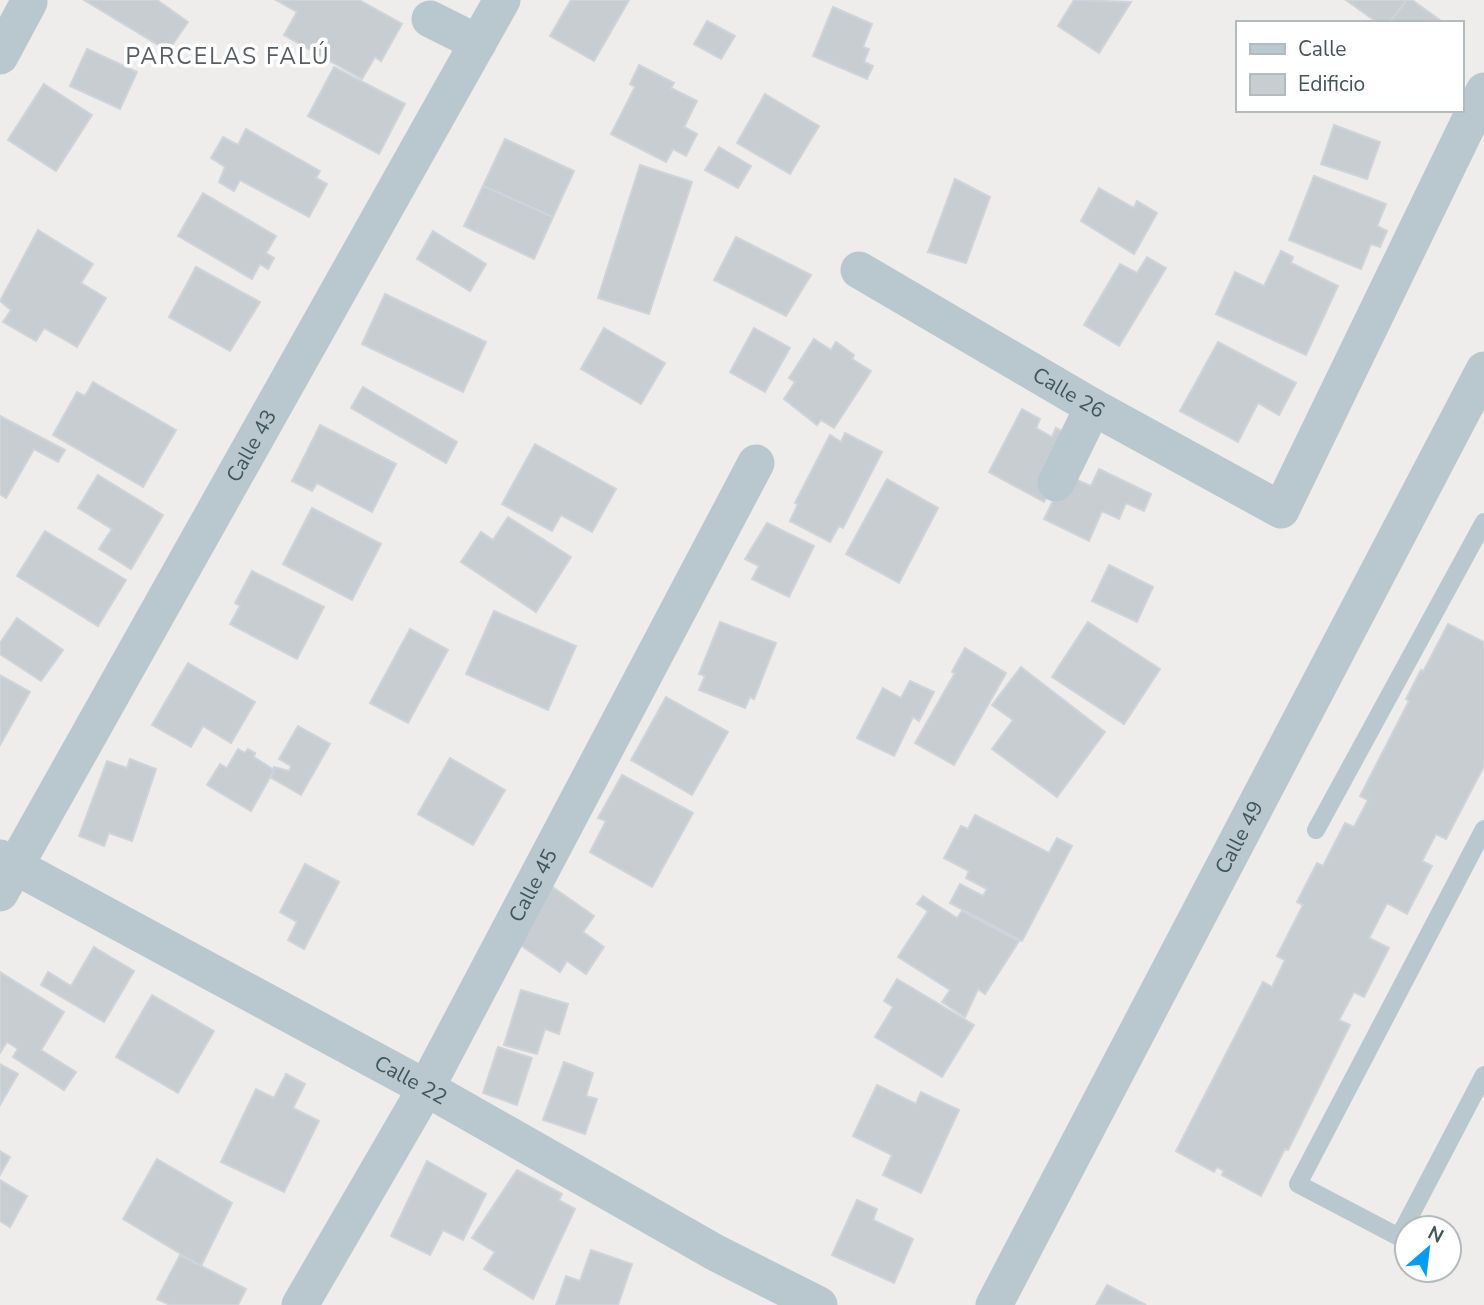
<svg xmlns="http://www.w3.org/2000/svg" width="1484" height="1305" font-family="'Nunito Sans',sans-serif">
  <rect width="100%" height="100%" fill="#efecec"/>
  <g fill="#c8cdd2" stroke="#cfd4d9" stroke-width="2">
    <polygon points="84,0 157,0 188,22 168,51"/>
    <polygon points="276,0 359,0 402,24 381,61 375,57 362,79 284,35 297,12"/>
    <polygon points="571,0 629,0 594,61 550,36"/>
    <polygon points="1074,0 1131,2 1099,53 1058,26"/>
    <polygon points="1346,0 1407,0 1389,23 1378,23"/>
    <polygon points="1407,0 1412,0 1444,23 1389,23"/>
    <polygon points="833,7 872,24 863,47 869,49 864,62 873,66 867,79 813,56"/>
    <polygon points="707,21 735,36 721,59 694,44"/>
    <polygon points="87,49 137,72 120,109 70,86"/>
    <polygon points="639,65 674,83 671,88 697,101 684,127 697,134 686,156 673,149 666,162 611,134 635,87 630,84"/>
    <polygon points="334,67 405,104 379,154 308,116"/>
    <polygon points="44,84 92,115 56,171 8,140"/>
    <polygon points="765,94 819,126 790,174 737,143"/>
    <polygon points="1334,125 1380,142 1367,179 1321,164"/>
    <polygon points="246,129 320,171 316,178 327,184 309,217 240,180 234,191 219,182 225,167 211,158 223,137 238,145"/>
    <polygon points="505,139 574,171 553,217 483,186"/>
    <polygon points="719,147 751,166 738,188 705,170"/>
    <polygon points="640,165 692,182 649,314 598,298"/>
    <polygon points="1314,176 1386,204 1377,226 1387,231 1380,247 1371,244 1361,269 1289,240"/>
    <polygon points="955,179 990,197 966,263 928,252"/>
    <polygon points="483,186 553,217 534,259 464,226"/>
    <polygon points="1099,188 1134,208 1137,201 1157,213 1134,254 1081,221"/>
    <polygon points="203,193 276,236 266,253 274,258 268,269 260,264 252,279 178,236"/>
    <polygon points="38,230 93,264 81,283 106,298 77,347 44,328 36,341 3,322 11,310 0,301"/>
    <polygon points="433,231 486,264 470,291 417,259"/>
    <polygon points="736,237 811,275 786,316 714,280"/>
    <polygon points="1281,251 1293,257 1291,263 1338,286 1306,355 1216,314 1235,272 1264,286"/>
    <polygon points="1147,257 1166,268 1119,346 1084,325 1120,264 1137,273"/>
    <polygon points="196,267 260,302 230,351 169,317"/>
    <polygon points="385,294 486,342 463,392 362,344"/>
    <polygon points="604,328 665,363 641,404 581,369"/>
    <polygon points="754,328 790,348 765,392 730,372"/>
    <polygon points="814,339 831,350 836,342 854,355 852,359 871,371 834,428 821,420 817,425 784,399 795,382 789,378"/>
    <polygon points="1218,342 1296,383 1279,415 1258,403 1238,442 1180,411"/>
    <polygon points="93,382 176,430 143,487 53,435 77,392 85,396"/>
    <polygon points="363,387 457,442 446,463 351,408"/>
    <polygon points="1022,409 1040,419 1036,428 1052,437 1056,428 1077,439 1044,502 989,472"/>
    <polygon points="0,416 65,450 58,462 34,449 6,498 0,494"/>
    <polygon points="320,425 396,464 372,512 317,483 312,491 292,481"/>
    <polygon points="845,433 882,452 843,528 839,526 830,542 790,521 798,504 795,503 830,435 841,442"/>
    <polygon points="535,444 616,489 592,532 561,515 552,531 502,504"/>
    <polygon points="1099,469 1151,494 1144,511 1126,503 1119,519 1102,511 1089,541 1044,519 1066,475 1091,486"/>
    <polygon points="98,475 163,515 131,569 99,549 112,529 78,508"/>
    <polygon points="887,479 938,508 899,583 846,554"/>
    <polygon points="312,508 381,544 352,600 283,564"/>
    <polygon points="508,517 571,557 536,612 461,562 481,532 493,540"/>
    <polygon points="767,523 814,546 789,597 752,579 759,566 745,559"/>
    <polygon points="45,531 126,580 98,626 17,576"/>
    <polygon points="1109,565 1153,587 1137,622 1092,601"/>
    <polygon points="252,571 324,607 297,659 230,624 240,606 235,603"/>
    <polygon points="494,611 576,646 548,710 466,674"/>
    <polygon points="17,618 63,650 41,681 0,654 0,643"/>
    <polygon points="720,622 776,643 754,699 750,697 745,708 699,690 705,676 699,674"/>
    <polygon points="1088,622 1160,669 1124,724 1052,677"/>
    <polygon points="1448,624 1484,642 1484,766 1446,839 1436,834 1422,861 1432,866 1407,914 1387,903 1369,938 1389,948 1364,997 1354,992 1339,1020 1350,1025 1288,1150 1285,1149 1261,1196 1222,1175 1224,1171 1217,1167 1214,1172 1176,1151 1263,982 1272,987 1285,960 1277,956 1303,905 1297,902 1317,863 1323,866 1345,823 1354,827 1368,800 1360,796 1409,701 1406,699 1421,670 1423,672"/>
    <polygon points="410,629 448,650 408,723 370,703"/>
    <polygon points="965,648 1006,673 954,765 915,743 955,673 952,672"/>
    <polygon points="188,663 255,702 231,743 203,726 191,747 152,725"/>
    <polygon points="1021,667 1105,732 1057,797 992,749 1013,720 992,705"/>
    <polygon points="0,675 30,692 0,745"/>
    <polygon points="910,681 934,692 919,721 913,717 894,756 857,738 883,688 901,698"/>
    <polygon points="666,697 728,732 692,795 631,760"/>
    <polygon points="298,726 330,744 301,795 270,777 274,767 289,771 291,766 279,759"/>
    <polygon points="238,749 245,753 248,749 255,753 254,757 274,770 251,811 207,785 220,764 227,768"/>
    <polygon points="450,758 505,790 473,845 418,814"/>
    <polygon points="130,759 156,769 132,841 109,833 104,846 79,836 107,761 127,768"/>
    <polygon points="622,775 693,813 652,887 590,852 606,821 598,818"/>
    <polygon points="975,815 1049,853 1057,838 1072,846 1022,941 950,903 960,884 983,896 987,889 966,878 969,871 944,858 961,826 968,829"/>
    <polygon points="305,864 339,882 304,949 288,940 297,922 280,912"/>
    <polygon points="544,881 594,916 583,932 604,947 586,974 567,961 560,972 507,936"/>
    <polygon points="923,896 957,918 962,911 1019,941 985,994 978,989 965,1017 942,1002 950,990 898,957 928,911 917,904"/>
    <polygon points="94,947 134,971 104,1022 41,985 48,972 71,986"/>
    <polygon points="0,972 64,1012 41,1050 76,1072 64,1090 13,1057 18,1049 7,1042 0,1053"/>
    <polygon points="897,979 974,1025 942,1077 875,1037 893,1007 884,1001"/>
    <polygon points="521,990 568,1004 559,1034 545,1029 537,1054 504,1045"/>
    <polygon points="152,995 214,1031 178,1093 116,1057"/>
    <polygon points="498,1047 532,1058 517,1105 483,1093"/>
    <polygon points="564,1062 593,1073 586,1096 597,1099 585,1134 543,1120"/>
    <polygon points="0,1064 18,1074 0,1105"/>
    <polygon points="286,1074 305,1084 293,1108 319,1121 284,1192 221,1162 256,1089 274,1098"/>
    <polygon points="877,1085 916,1104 921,1092 959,1110 921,1193 883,1175 892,1155 853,1136"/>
    <polygon points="0,1151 10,1157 0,1175"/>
    <polygon points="157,1159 232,1203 201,1266 123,1219"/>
    <polygon points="427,1161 486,1194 463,1240 443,1230 430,1255 391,1236"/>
    <polygon points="517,1170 562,1194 559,1200 575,1209 533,1299 484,1269 495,1252 472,1238"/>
    <polygon points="0,1180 27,1196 10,1227 0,1221"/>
    <polygon points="857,1200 877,1209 873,1220 913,1239 894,1283 832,1255"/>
    <polygon points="591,1250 632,1264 618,1305 556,1305 566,1276 580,1281"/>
    <polygon points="180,1255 246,1289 238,1305 170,1305 157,1299"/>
    <polygon points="1107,1285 1146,1305 1096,1305"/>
  </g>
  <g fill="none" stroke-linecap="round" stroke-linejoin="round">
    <g stroke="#b8c8ce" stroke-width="18">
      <polyline points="1484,829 1298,1184 1399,1237 1484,1075"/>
      <polyline points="1316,830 1484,522"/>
    </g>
    <g stroke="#b8c8ce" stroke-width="37">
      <polyline points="430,19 478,43"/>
      <polyline points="0,56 29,2"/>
      <path id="s1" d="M 859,270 L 1093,407 L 1281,510 L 1484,91"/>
      <polyline points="1056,483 1093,407"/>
      <path id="s2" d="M 0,858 L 426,1088 L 716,1253 L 819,1305"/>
      <path id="s3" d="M 0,893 L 502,0"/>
      <path id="s4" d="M 300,1305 L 426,1088 L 756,463"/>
      <path id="s5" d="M 994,1305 L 1484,370"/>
    </g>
  </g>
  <g text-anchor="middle" stroke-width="7" stroke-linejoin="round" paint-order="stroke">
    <g font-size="21" fill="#43555b" stroke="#fff">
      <text dy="7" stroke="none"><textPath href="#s1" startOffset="243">Calle 26</textPath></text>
      <text dy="7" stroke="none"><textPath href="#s3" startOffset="513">Calle 43</textPath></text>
      <text dy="7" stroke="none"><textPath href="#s5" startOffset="528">Calle 49</textPath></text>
      <text dy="7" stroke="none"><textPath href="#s4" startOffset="480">Calle 45</textPath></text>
      <text dy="7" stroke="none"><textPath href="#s2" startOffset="467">Calle 22</textPath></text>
    </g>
    <g font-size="23" letter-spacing="2" fill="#585f62" stroke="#fff">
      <text x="228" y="64">PARCELAS FALÚ</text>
    </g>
  </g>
  <rect x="1236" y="21" width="228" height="91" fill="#ffffff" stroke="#b4bbbd" stroke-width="2"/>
  <rect x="1250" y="44" width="35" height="10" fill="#b8c8ce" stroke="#b4bbbd" stroke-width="2"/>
  <text x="1298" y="56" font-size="21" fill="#43555b">Calle</text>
  <rect x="1250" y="74" width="35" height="21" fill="#c8cdd2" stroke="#b4bbbd" stroke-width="2"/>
  <text x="1298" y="91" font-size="21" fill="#43555b">Edificio</text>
  <g transform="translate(1428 1249) rotate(28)"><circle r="33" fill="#ffffff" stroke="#b4bbbd" stroke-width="2"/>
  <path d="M0-5L12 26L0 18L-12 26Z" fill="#069cef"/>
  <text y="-10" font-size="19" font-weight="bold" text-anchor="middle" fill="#43555b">N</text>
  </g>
</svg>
